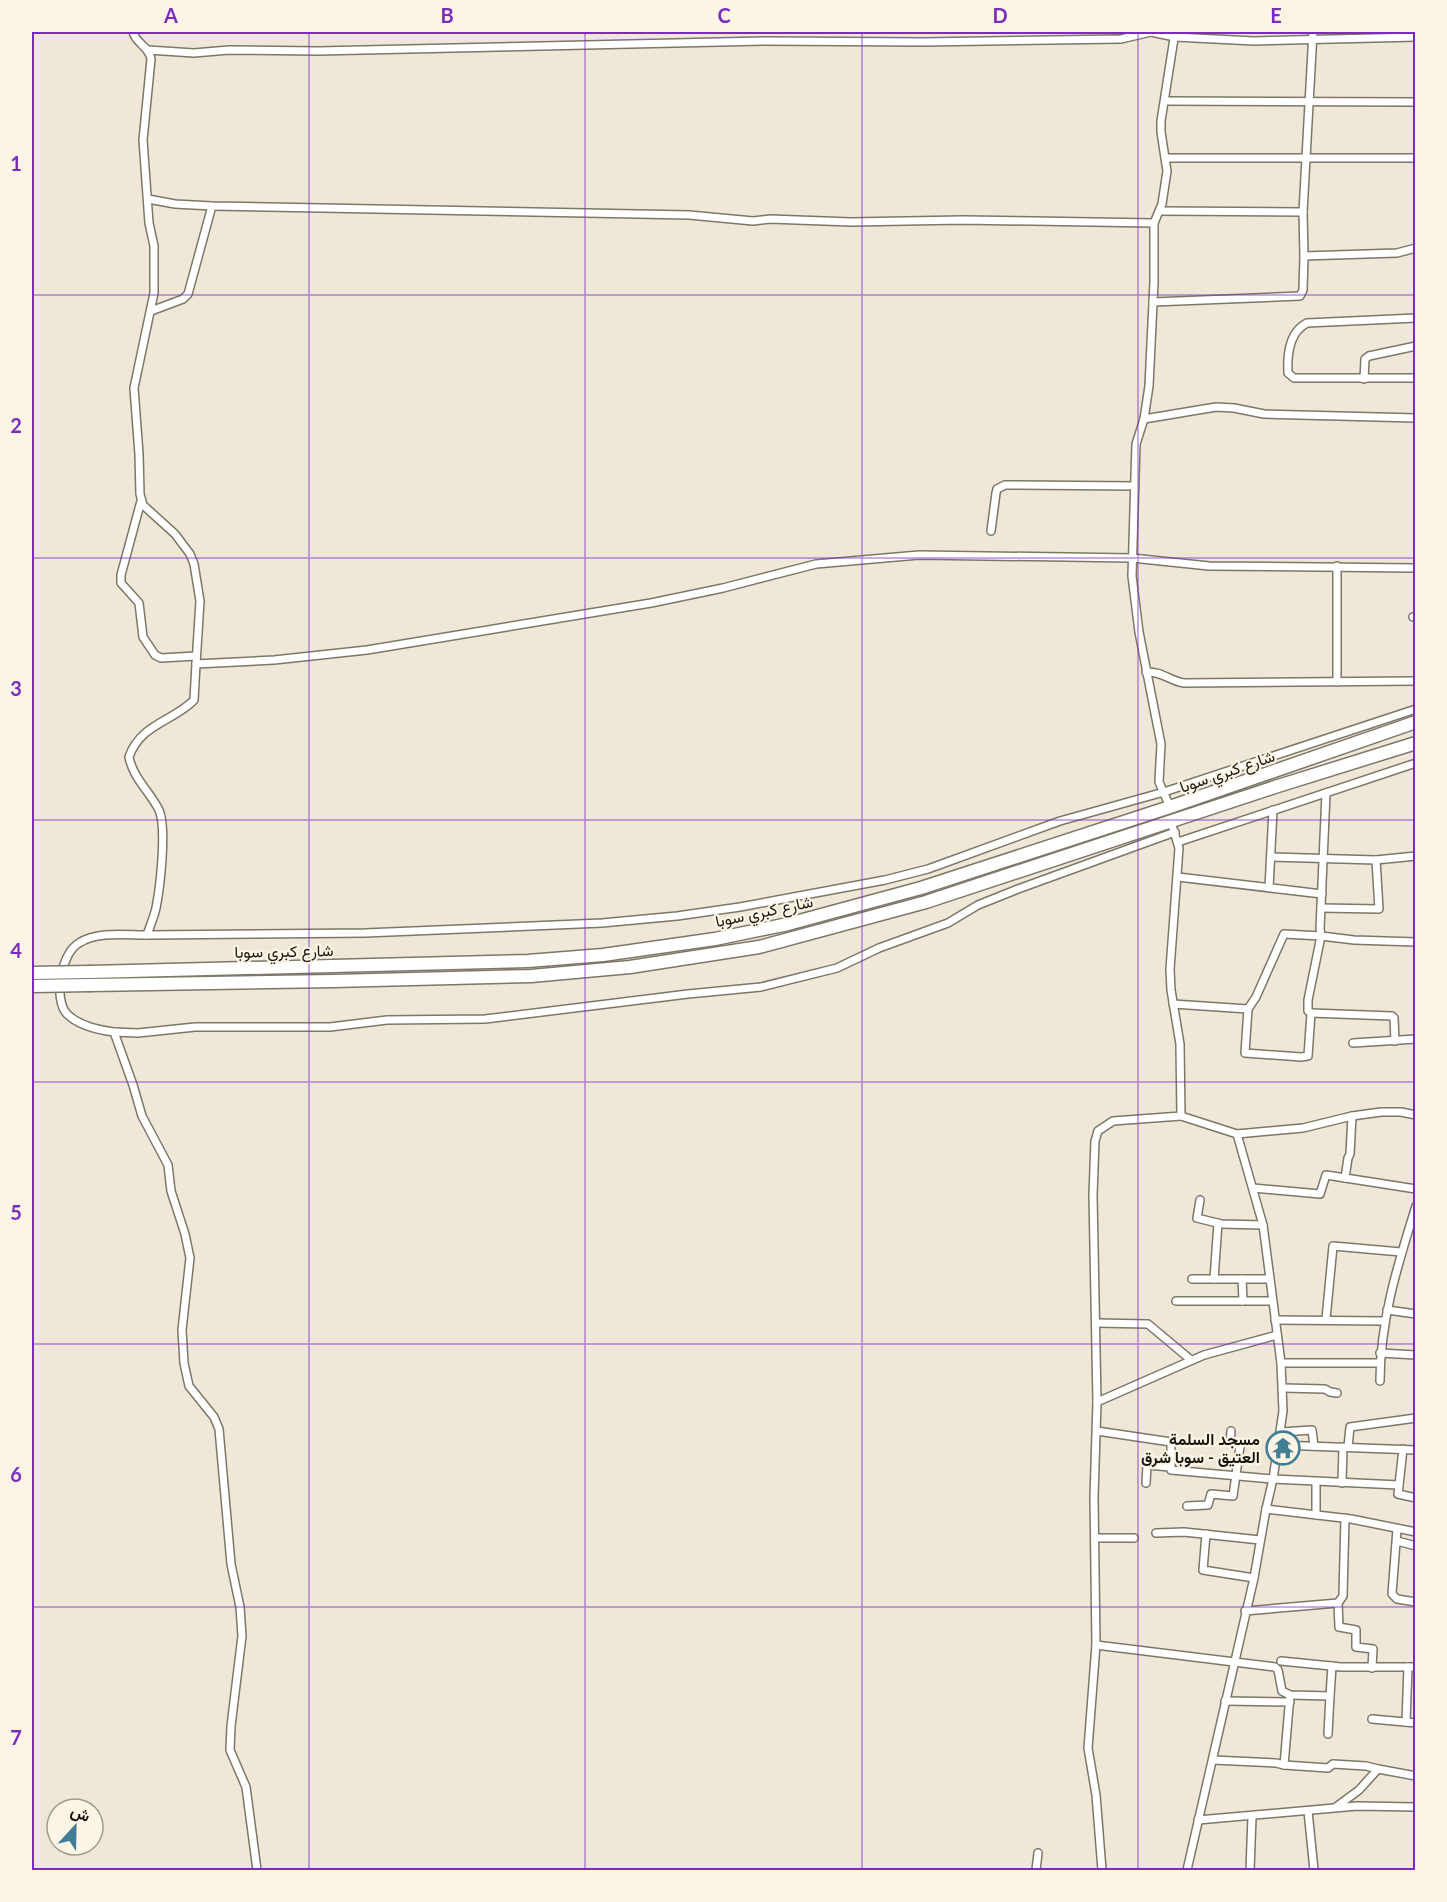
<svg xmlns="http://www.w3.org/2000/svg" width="1447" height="1902" font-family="Lato,Vazirmatn,sans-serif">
  <rect width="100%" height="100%" fill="#efe8d8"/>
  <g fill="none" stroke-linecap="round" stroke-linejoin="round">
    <g stroke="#7d7768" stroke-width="10">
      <g id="minor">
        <path d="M 133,32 C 136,44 149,46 151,59 L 143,140 L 149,223 L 154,246 L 154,293 L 134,388 L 139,454 L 140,494 L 143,505 L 175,534 L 190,554 L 194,564 L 200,601 L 196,664 L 274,660 L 367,650 L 651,603 L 723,588 L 816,564 L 919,555 L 1132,558 L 1209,566 L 1416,568"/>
        <polyline points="148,50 194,53 229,50 318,51 764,41 924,42 1121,39 1151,32 1175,37 1254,41 1416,37"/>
        <polyline points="1165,101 1416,102"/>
        <polyline points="1166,158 1416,158"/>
        <polyline points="148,199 175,204 212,206 689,215 753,221 770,219 851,222 962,220 1154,223"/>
        <polyline points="1160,211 1303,212"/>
        <polyline points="1304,256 1303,212 1313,32"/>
        <polyline points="1153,302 1300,296 1303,290 1304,256 1397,253 1416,248"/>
        <polyline points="151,311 183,299 188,294 212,206"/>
        <path d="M 1416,318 L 1307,323 C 1289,332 1287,355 1288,373 L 1294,378 L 1416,378"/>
        <polyline points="1364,379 1365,359 1369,356 1416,346"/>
        <polyline points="1144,419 1216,407 1234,408 1264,414 1416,418"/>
        <polyline points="141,501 121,575 121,583 139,603 143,637 155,655 161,658 196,656"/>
        <polyline points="991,531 996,493 997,489 1005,485 1135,486"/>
        <polyline points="1413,617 1416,617"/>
        <path d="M 196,664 L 194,700 C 174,721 140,724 129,757 C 133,778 150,792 159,810 C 167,828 160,888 156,908 C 154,917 150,926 147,935 C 126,935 97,931 79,943 C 61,953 53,999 67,1014 C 79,1026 98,1030 114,1032 L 133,1085 L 142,1116 L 168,1165 L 171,1191 L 185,1234 L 190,1258 L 182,1330 L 184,1363 L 189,1386 L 214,1417 L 219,1429 L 231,1564 L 240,1607 L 242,1636 L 231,1726 L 230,1750 L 246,1787 L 257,1870"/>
        <path d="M 1146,672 C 1162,671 1170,681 1184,683 L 1416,681"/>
        <polyline points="1337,682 1337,566"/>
        <polyline points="1326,793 1320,929 1321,936 1284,934 1256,997 1248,1009 1245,1053 1301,1057 1308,1056 1311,1013 1308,1011 1308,1000 1321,936 1354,940 1416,942"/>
        <polyline points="1170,807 1159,782 1161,744 1139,632 1132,576 1136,444 1144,419 1149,386 1154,282 1154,223 1162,204 1167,171 1161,132 1161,121 1175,32"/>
        <polyline points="1178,842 1416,763"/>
        <polyline points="1271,857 1376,860 1416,856"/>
        <polyline points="1178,877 1322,894"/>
        <polyline points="1269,888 1273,810"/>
        <polyline points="1321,908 1379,909 1376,860"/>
        <polyline points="147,935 365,933 602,923 677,916 740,907 885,880 928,869 1060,821 1164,792 1416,709"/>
        <polyline points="1173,1004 1248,1009"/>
        <polyline points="1311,1013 1392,1016 1394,1018 1395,1041"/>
        <polyline points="114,1032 138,1033 195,1027 330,1027 387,1020 485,1019 688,994 761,987 837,968 879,948 948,923 978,905 1018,889 1175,832"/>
        <polyline points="1353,1043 1416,1039"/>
        <polyline points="1181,1116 1237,1134 1303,1128 1352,1116 1381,1112 1401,1112 1416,1115"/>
        <polyline points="1345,1178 1348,1158 1350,1154 1352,1116"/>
        <polyline points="1253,1188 1320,1194 1326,1175 1416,1189"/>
        <polyline points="1200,1200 1197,1218 1221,1224 1263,1225"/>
        <polyline points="1192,1279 1269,1279"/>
        <polyline points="1214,1279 1218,1223"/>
        <polyline points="1242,1279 1243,1301"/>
        <polyline points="1176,1301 1272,1301"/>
        <polyline points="1387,1310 1416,1314"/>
        <polyline points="1326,1319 1333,1246 1401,1252"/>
        <polyline points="1275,1320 1384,1321"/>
        <polyline points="1096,1323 1148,1324 1191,1360"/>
        <polyline points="1380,1353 1416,1355"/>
        <polyline points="1281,1363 1380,1363"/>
        <path d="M 1380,1381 C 1380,1320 1398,1264 1416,1206"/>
        <polyline points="1283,1388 1325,1389 1330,1392 1337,1393"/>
        <polyline points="1097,1402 1204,1355 1277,1335"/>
        <polyline points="1097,1431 1171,1442 1171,1470 1273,1479 1399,1485"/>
        <polyline points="1281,1432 1312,1430 1314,1446"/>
        <polyline points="1279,1445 1416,1450"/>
        <polyline points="1348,1447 1350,1427 1416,1418"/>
        <polyline points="1403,1449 1398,1494 1416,1498"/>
        <polyline points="1316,1482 1316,1515"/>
        <polyline points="1146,1483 1147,1465 1170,1467"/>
        <polyline points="1342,1483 1343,1447"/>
        <polyline points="1187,1506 1208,1505 1211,1494 1233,1496 1240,1446 1230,1442 1231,1431"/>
        <polyline points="1266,1509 1351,1519 1416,1532"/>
        <polyline points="1397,1529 1392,1594 1397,1599 1416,1602"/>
        <polyline points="1156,1533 1184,1532 1260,1540"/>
        <polyline points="1206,1534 1203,1570 1254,1578"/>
        <polyline points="1096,1538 1134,1538"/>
        <polyline points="1397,1541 1416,1546"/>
        <polyline points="1338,1603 1339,1627 1356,1630 1356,1647 1373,1649 1372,1668"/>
        <polyline points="1245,1611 1338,1603 1343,1596 1345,1518"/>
        <polyline points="1096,1645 1275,1667 1278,1670 1282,1691 1290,1695 1330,1696 1332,1666"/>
        <polyline points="1281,1661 1341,1667 1416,1667"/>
        <polyline points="1225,1701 1290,1702"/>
        <polyline points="1372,1719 1416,1723"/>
        <polyline points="1406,1722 1408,1667"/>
        <polyline points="1328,1734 1330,1696"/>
        <polyline points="1213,1760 1276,1763 1284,1765 1290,1695"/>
        <polyline points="1284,1765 1328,1768 1333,1764 1366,1766 1378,1769 1359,1790 1336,1807"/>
        <polyline points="1378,1769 1416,1776"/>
        <polyline points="1308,1811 1314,1870"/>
        <polyline points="1198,1820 1357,1806 1416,1807"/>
        <polyline points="1036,1870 1038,1853"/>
        <polyline points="1102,1870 1096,1795 1088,1748 1096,1645 1094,1497 1097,1402 1093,1195 1095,1141 1098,1131 1113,1121 1181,1116 1180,1044 1171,990 1170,969 1179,848 1171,822"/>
        <polyline points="1187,1870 1254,1578 1266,1509 1273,1479 1283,1411 1281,1363 1263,1225 1237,1134"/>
        <polyline points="1250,1870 1252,1817"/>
      </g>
    </g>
    <g stroke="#7d7768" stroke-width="15">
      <g id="trunk">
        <polyline points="90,972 528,961 603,955 715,939 788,924 921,888 1170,807 1416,722"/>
        <polyline points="90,985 334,981 531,976 630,967 759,947 926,902 1278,786 1416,743"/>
      </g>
    </g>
    <use href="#minor" stroke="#fff" stroke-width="7"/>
    <use href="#trunk" stroke="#fff" stroke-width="12"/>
    <g stroke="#7d7768" stroke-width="15" stroke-linecap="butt">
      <g id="trunk-bridge">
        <polyline points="32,973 90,972"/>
        <polyline points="32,986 90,985"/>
      </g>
    </g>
    <use href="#trunk-bridge" stroke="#fff" stroke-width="12"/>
  </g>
  <path fill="none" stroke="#7b2cbf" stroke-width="1.5" stroke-opacity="0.55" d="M 309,32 L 309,1870M 585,32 L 585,1870M 862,32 L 862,1870M 1138,32 L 1138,1870M 32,295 L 1416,295M 32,558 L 1416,558M 32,820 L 1416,820M 32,1082 L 1416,1082M 32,1344 L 1416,1344M 32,1607 L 1416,1607"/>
  <defs>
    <g id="temple-ring" transform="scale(1.725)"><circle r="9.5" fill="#fcf5e5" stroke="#417d95" stroke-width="1.5"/><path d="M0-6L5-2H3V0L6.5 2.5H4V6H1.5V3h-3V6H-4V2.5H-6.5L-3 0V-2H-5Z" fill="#417d95"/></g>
  </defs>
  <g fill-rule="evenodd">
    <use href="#temple-ring" x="1283" y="1448"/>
  </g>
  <g text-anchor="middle" stroke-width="4.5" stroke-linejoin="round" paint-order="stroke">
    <g font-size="16" fill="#17150f" stroke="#fcf5e5">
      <text transform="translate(1227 771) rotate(-19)" y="6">شارع كبري سوبا</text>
      <text transform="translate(764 911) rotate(-12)" y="6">شارع كبري سوبا</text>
      <text transform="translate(284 951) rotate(-1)" y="6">شارع كبري سوبا</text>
    </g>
    <g font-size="16" font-weight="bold" fill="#17150f" stroke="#fcf5e5" text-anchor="end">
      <text x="1260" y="1445">مسجد السلمة<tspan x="1260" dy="18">العتيق - سوبا شرق</tspan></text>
    </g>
  </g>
  <rect width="1447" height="1902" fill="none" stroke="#fcf5e5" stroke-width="66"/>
  <g transform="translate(75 1827) rotate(22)"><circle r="28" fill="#fcf5e5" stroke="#a09b8f" stroke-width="1.5"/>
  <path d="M0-4.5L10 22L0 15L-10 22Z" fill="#417d95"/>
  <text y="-9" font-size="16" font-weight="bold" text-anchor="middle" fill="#17150f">ش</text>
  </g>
  <rect x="33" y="33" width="1381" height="1836" fill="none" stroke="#7b2cbf" stroke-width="2"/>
  <g font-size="20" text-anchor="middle" font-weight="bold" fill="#7b2cbf">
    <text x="171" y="23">A</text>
    <text x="447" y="23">B</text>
    <text x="724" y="23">C</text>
    <text x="1000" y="23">D</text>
    <text x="1276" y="23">E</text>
    <text x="16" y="171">1</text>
    <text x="16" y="433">2</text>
    <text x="16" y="696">3</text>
    <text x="16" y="958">4</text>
    <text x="16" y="1220">5</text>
    <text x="16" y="1482">6</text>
    <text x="16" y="1745">7</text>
  </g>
</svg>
